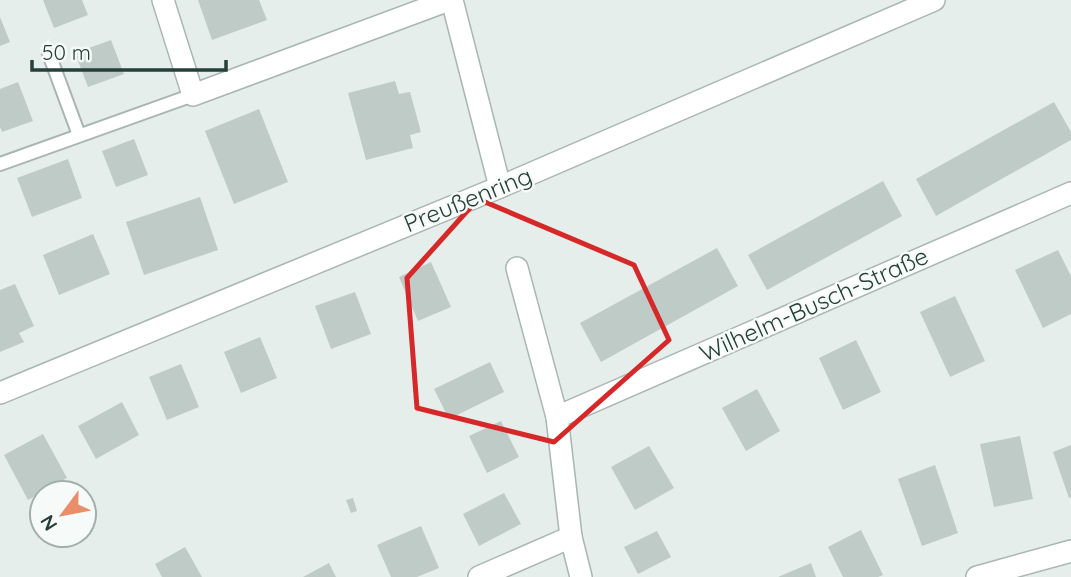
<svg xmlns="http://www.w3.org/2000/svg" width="1071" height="577" font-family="Quicksand,sans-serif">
  <rect width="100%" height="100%" fill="#e6eeeb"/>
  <g fill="#becbc7">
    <polygon points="43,0 82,0 88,15 54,28"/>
    <polygon points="198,0 259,0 267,20 212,40"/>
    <polygon points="0,17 10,42 0,46"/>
    <polygon points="111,40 124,74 88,87 75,53"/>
    <polygon points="395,81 399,94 410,92 421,132 410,135 413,148 366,160 348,93"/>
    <polygon points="18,82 33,121 2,132 0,127 0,89"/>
    <polygon points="1054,102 1071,132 1071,140 936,216 916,179"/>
    <polygon points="259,109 288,182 234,204 205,131"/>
    <polygon points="134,139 148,175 116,187 102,151"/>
    <polygon points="68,159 82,198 32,217 17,178"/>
    <polygon points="883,181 902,216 767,290 748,255"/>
    <polygon points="200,197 218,250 144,275 126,222"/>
    <polygon points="93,234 110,274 59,295 43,255"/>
    <polygon points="717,248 738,286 601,362 580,323"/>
    <polygon points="1058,250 1071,276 1071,314 1043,328 1015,270"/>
    <polygon points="431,262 451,307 418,321 399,277"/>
    <polygon points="15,284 34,326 19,333 24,342 0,352 0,290"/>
    <polygon points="355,292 371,334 331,349 315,306"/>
    <polygon points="955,296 985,361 950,377 920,312"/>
    <polygon points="260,337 277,378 241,393 224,352"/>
    <polygon points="856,340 881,392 843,410 819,358"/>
    <polygon points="490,362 504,392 449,419 434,389"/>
    <polygon points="181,364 199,407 167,420 149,377"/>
    <polygon points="757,389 780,431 746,451 722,408"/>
    <polygon points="122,402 139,435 96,459 78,426"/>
    <polygon points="501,421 519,457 487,473 469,436"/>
    <polygon points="43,434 67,478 28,500 4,455"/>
    <polygon points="1020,436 1033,499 994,507 980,444"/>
    <polygon points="1071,445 1071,497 1069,498 1053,452"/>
    <polygon points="649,446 674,488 635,510 611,467"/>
    <polygon points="935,465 958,533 922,546 898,479"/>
    <polygon points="504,493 521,524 479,546 463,514"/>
    <polygon points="353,498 357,511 351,513 346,500"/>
    <polygon points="421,526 439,568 417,577 391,577 377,545"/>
    <polygon points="861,530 883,575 878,577 843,577 828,547"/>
    <polygon points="657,531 671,557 638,574 624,547"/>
    <polygon points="185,547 202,577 162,577 155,564"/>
    <polygon points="329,563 336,577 303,577"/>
    <polygon points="811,563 816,577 778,577"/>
  </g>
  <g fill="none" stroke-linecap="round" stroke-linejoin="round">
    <g stroke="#a9b6b2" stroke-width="16">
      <g id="service">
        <polyline points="49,54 79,135"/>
        <polyline points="0,164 193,95"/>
      </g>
    </g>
    <g stroke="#a9b6b2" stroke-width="24">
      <g id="minor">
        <polyline points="163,0 193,95 449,0"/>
        <polyline points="452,0 500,187"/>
        <polyline points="517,268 557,417 571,537 581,577"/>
        <polyline points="557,417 1071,193"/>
        <polyline points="479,577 571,537"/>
        <polyline points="977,577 1071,551"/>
      </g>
    </g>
    <g stroke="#a9b6b2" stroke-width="24">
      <polyline id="tertiary" points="0,393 500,187 934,0"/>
    </g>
    <use href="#service" stroke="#fff" stroke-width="12"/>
    <use href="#minor" stroke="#fff" stroke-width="21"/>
    <use href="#tertiary" stroke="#fff" stroke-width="21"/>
  </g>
  <path fill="none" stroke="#d62828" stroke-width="5" stroke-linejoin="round" d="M 478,199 L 634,265 L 669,340 L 554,442 L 417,408 L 407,278 Z"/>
  <g text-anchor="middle" stroke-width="5" stroke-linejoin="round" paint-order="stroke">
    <g font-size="24" fill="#263f39" stroke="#f6faf8">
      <text transform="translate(468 200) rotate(-22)" y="8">Preußenring</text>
      <text transform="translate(814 305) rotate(-24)" y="8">Wilhelm-Busch-Straße</text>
    </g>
  </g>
  <g transform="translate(63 514) rotate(238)"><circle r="33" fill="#f6faf8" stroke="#a3afac" stroke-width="2"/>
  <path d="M0-5L12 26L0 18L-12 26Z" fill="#e98e69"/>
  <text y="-10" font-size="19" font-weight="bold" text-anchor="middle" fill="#263f39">N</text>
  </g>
  <path d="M32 60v10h194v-10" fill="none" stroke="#263f39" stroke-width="3.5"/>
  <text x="42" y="60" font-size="21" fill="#263f39" stroke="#f6faf8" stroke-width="5" paint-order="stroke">50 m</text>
</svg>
